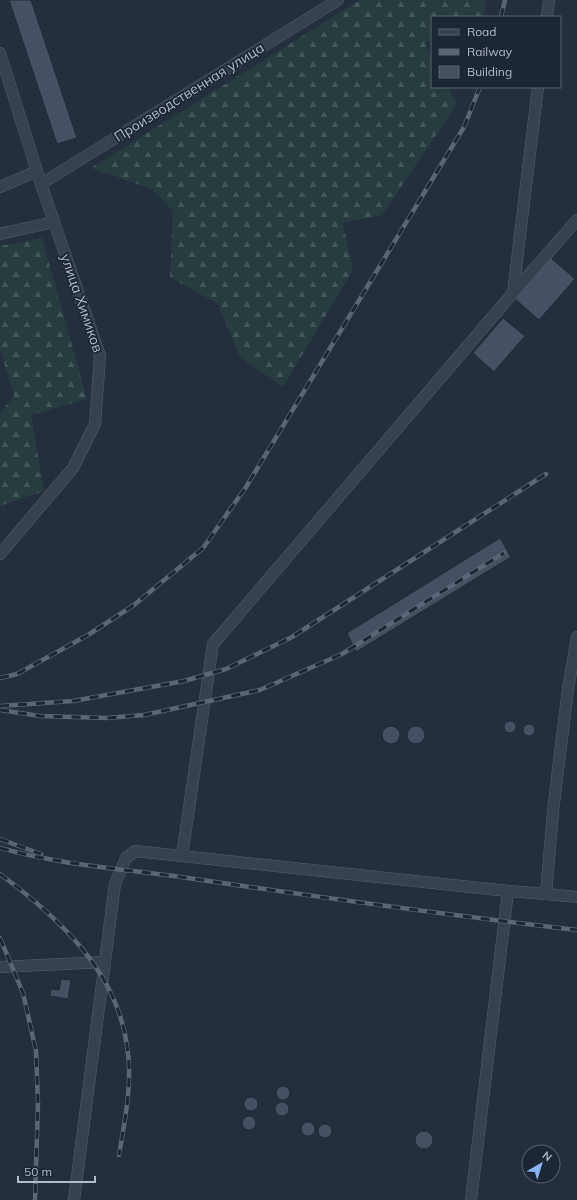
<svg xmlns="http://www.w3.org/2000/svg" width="577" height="1200" font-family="Mulish,sans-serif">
  <defs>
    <pattern id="forest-firs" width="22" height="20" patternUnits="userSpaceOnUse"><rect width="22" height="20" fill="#263c3f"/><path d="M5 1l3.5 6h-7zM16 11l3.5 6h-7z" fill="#435659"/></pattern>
  </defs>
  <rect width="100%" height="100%" fill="#242f3e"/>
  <g fill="url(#forest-firs)">
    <polygon points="360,0 487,0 483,17 432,17 432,40 425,44 432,57 432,87 448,87 457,104 382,215 343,223 353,270 283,387 240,357 218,304 170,277 173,211 152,189 91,168"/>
    <polygon points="42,238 87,399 31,415 44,491 0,506 0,413 14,396 0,349 0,246"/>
  </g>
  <g fill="#455162" stroke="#1f2835">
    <polygon points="9,0 31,0 77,138 57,144"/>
    <polygon points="550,257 575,279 539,320 514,298"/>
    <polygon points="503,318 525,336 494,372 473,353"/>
    <polygon points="500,538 511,557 356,652 347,633"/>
    <circle cx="510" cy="727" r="6"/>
    <circle cx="529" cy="730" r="6"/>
    <circle cx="416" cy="735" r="9"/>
    <circle cx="391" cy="735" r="9"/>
    <polygon points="61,979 71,980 68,999 50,996 51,989 59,990"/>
    <circle cx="283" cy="1093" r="7"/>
    <circle cx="251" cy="1104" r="7"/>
    <circle cx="282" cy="1109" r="7"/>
    <circle cx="249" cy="1123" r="7"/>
    <circle cx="308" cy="1129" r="7"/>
    <circle cx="325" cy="1131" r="7"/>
    <circle cx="424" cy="1140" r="9"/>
  </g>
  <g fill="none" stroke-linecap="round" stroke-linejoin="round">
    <g stroke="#565f6c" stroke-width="12">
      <g id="minor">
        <polyline points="547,17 549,0"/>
        <polyline points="0,53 41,184 100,356 95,424 73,468 0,554"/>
        <polyline points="41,184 338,0"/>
        <polyline points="0,187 37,171"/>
        <polyline points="0,234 54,222"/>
        <polyline points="513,293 538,87"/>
        <polyline points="577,637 568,689 553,811 546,894 577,897"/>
        <polyline points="182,856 213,644 513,293 577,220"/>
        <polyline points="0,967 105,962"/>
        <polyline points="74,1200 115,884 126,858 135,851 508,891"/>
        <polyline points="471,1200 508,891 546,894"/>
      </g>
    </g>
    <use href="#minor" stroke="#38414e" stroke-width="11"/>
    <g stroke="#5a6575" stroke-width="4.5">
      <g id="rail">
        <polyline points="501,17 505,0"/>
        <polyline points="0,678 17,674 88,635 134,605 203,548 246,487 464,127 480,87"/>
        <polyline points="0,706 73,701 184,681 226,669 292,637 546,474"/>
        <polyline points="0,710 40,716 106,718 144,715 260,690 342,654 504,553"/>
        <polyline points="0,839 41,854"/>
        <path d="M 0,848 C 60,865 125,869 188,878 C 317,897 447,915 577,930"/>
        <path d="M 0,874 C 58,917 117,971 127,1046 C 133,1082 125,1119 119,1155"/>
        <polyline points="0,938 23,993 36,1051 38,1103 35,1200"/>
      </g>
    </g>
    <use href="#rail" stroke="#1d2633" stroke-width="3" stroke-dasharray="9" stroke-linecap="butt"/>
  </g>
  <g text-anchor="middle" stroke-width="3.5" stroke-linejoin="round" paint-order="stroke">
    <g font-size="14" fill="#b4bcc9" stroke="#1d2633">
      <text transform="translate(189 92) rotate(-32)" y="5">Производственная улица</text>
      <text transform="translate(82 303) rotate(71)" y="5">улица Химиков</text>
    </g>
  </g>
  <rect x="431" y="16" width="130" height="72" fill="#1d2633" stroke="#59626f"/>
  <rect x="439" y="29" width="20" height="6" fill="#38414e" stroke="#59626f"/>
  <text x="467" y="36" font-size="12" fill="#b4bcc9">Road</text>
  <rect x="439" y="49" width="20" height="6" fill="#5a6575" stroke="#59626f"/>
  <text x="467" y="56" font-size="12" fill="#b4bcc9">Railway</text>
  <rect x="439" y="66" width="20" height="12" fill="#455162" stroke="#59626f"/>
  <text x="467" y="76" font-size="12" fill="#b4bcc9">Building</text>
  <g transform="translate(541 1164) rotate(38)"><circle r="19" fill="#1d2633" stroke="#59626f"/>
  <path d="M0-3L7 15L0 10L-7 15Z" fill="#8ab4f8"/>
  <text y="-6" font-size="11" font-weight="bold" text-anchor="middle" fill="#b4bcc9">N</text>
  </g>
  <path d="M18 1176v6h77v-6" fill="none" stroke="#b4bcc9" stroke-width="2"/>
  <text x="24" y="1176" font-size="12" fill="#b4bcc9" stroke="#1d2633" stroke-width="3" paint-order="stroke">50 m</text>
</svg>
